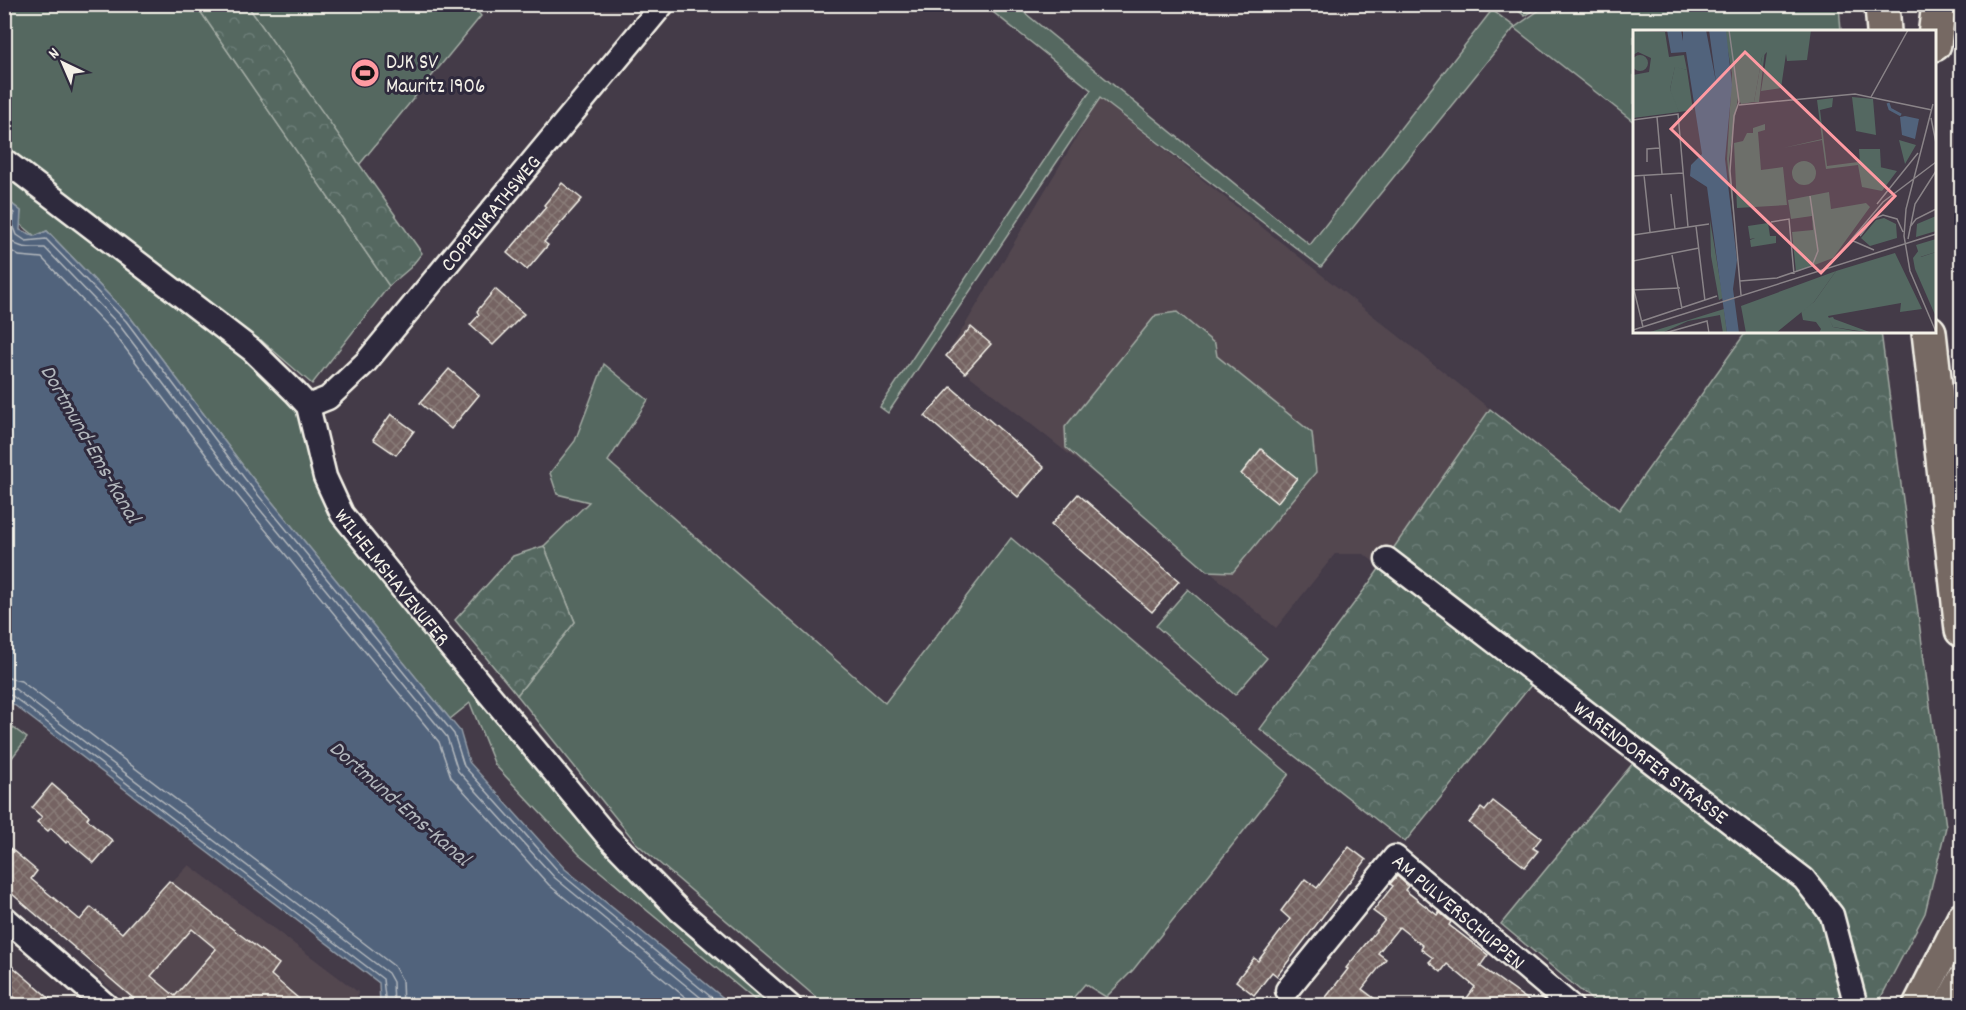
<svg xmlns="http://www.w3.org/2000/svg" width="1966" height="1010" font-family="Dekko,sans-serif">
  <defs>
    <pattern id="forest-crowns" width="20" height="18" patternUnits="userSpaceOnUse" patternTransform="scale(1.5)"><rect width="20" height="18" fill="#546861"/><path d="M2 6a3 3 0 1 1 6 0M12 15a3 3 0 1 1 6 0" fill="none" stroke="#6d7e78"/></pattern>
    <pattern id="garden-dots" width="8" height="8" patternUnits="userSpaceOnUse" patternTransform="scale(1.5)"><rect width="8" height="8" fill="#546861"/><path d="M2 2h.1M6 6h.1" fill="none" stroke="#6d7e78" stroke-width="1.8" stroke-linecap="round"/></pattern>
    <pattern id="building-cross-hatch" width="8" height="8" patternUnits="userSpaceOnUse" patternTransform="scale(1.5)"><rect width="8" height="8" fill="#756462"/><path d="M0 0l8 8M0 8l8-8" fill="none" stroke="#897b78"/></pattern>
  </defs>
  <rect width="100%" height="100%" fill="#443b48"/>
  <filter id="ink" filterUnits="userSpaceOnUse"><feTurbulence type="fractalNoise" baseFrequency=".0167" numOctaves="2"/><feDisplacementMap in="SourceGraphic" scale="12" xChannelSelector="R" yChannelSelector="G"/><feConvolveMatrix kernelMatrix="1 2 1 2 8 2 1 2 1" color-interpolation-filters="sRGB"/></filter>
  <g filter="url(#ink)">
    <g fill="#534750">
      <polygon points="1100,98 1490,409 1381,568 1364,554 1335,554 1276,628 1094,474 946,357"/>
      <polygon points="189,865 358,992 357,1005 130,1005 89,969"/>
    </g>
    <g fill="#546861" stroke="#a4aca4" stroke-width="1.5">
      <polygon points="4,5 196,5 389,286 312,384 261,340 243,355 299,411 306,432 413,617 778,1005 761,1005 579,854 495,765 470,703 450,719 250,475 130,317 47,231 35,236 19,223 21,211 5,198"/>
      <polygon points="247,5 472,5 481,16 359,165"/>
      <polygon points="984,5 1015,5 1310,245 1492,10 1515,27 1547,5 1839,5 1841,31 1634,32 1634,122 1514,28 1321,267 1100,98 888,413 880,407 1091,90"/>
      <polygon points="1177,312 1215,344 1217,356 1312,433 1316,472 1233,572 1207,571 1066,448 1065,427 1156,315"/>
      <polygon points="604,364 648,400 608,461 885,703 1011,538 1289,774 1133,970 1106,997 1085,984 1067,1005 825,1005 636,843 517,695 575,622 544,546 589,502 557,494 550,473 575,441"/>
      <polygon points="1188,589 1267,658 1235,695 1156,626"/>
      <polygon points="4,721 27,738 5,767 4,767"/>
    </g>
    <g fill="url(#forest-crowns)" stroke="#a4aca4" stroke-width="1.5">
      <polygon points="196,5 247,5 422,253 410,268 389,286"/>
      <polygon points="1746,332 1881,332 1946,827 1925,913 1877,1005 1598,1005 1501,924 1634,762 1532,684 1405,842 1260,729 1370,582 1490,409 1619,510"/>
      <polygon points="544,546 575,622 517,695 455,620 513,556"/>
    </g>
    <polygon fill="url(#garden-dots)" stroke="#a4aca4" stroke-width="1.5" points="1511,5 1542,5 1525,16"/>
    <polygon fill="#51637c" stroke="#929ca7" stroke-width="1.5" points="4,198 21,211 20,230 35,236 47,231 130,317 250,475 460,731 469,762 565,869 732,1005 380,1005 379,983 5,698"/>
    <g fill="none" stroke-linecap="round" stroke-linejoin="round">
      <g stroke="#b3b8bd" stroke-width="1.5">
        <polyline points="4,206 14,213 13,225 17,235 26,241 46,239 126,321 245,479 454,734 464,766 560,873 722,1006"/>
        <path d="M 4,215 C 6,221 5,227 7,234 C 13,250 32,248 45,248 L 120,326 L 239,484 L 447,737 L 458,771 L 555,878 L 711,1006"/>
        <polyline points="4,246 19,256 42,258 113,332 232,489 439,742 451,777 549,885 696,1006"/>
        <polyline points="4,677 21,681 394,966 402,980 403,1006"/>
        <polyline points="4,686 15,689 388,973 393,982 394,1006"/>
        <polyline points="4,693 11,695 383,979 386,1006"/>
      </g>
    </g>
    <g fill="url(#building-cross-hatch)" stroke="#f4f1e8" stroke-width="1.5" fill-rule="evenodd">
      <polygon points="562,183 582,199 544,242 548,245 527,270 507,253 546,207 544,205"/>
      <polygon points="495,289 524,314 493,345 470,325 479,315 477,311"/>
      <polygon points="971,327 991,344 965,373 946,356"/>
      <polygon points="449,369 479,395 451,429 420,403"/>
      <polygon points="951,387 1044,467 1018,497 925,416"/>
      <polygon points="391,414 414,431 396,455 373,439"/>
      <polygon points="1261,449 1297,478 1277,503 1241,474"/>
      <polygon points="1078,494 1179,581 1152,612 1051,525"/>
      <polygon points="52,784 89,816 87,819 113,841 94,863 68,841 66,843 51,828 48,831 37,822 42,817 32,808"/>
      <polygon points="1493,801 1541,838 1533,848 1538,851 1525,867 1469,823 1481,808 1485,811"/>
      <path d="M 4,843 L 37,871 L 31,879 L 80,920 L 91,907 L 122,933 L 169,881 L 279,964 L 271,975 L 306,1005 L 141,1005 L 4,887 ZM 192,929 L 216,949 L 175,996 L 151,976 Z"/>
      <polygon points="1349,847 1366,860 1277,976 1272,972 1254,995 1236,981 1254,958 1258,961 1290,919 1281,911 1305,879 1317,888"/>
      <polygon points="1397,876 1408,886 1405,890 1437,915 1439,912 1451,922 1449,925 1488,955 1480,966 1535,1005 1462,1005 1475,987 1447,964 1441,972 1429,962 1433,958 1421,949 1423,946 1399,927 1378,953 1386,959 1362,989 1383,1005 1320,1005 1348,969 1346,968 1385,920 1373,911 1393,886 1390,884"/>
      <polygon points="4,959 57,1005 24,1005 4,988"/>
    </g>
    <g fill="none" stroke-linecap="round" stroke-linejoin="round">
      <g stroke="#f4f1e8" stroke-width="27">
        <g id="minor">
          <path id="s1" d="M 4,160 L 252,350 L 295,392 L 308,406 L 325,477 L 342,514 L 421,612 L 607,836 L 680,911 L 790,1006"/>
          <path id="s2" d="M 308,406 L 328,398 L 366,362 L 663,4"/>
          <path id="s3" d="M 1387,559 L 1804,879 L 1832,915 L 1856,1006"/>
          <polyline points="4,917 107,1006"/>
          <path id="s4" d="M 1287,990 L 1395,857 L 1571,1006"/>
        </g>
      </g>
      <g stroke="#f4f1e8" stroke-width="33">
        <g id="major">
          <polyline points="1917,1006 1962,917"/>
          <polyline points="1948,1006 1962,980"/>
        </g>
      </g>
      <g stroke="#f4f1e8" stroke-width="38">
        <g id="highway">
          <polyline points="1882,4 1884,32"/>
          <polyline points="1934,44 1939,4"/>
          <polyline points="1929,332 1962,630"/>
        </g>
      </g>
      <use href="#minor" stroke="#2f2a3d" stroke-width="22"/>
      <use href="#major" stroke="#766964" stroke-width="28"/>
      <use href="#highway" stroke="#766964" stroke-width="33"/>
    </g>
  </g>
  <defs>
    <g id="stadium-disc" transform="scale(1.5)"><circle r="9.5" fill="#ff9aa2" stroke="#2f2a3d"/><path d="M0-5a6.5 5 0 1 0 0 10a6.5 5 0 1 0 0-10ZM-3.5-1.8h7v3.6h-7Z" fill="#111"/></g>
  </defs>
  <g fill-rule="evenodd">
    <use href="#stadium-disc" x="365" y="73"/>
  </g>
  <g text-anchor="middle" stroke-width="6" stroke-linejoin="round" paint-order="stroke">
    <g font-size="21" fill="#f4f1e8" stroke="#2f2a3d" text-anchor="start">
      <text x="386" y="68">DJK SV<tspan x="386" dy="24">Mauritz 1906</tspan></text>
    </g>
    <g font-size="21" fill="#f4f1e8" stroke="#2f2a3d">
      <text dy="7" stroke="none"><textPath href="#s2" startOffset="268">COPPENRATHSWEG</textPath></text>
      <text dy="7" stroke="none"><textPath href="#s1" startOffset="586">WILHELMSHAVENUFER</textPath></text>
      <text dy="7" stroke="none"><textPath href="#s3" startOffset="333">WARENDORFER STRASSE</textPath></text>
      <text dy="7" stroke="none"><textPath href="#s4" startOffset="255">AM PULVERSCHUPPEN</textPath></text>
    </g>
    <g font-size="22" font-style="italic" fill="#b3b8bd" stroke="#2f2a3d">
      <text transform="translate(92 443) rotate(60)" y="8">Dortmund-Ems-Kanal</text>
      <text transform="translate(401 802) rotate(41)" y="8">Dortmund-Ems-Kanal</text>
    </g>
  </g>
  <g transform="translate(1633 30)">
    <rect width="303" height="303" fill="#443b48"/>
    <path d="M 91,0 L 178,0 L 174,30 L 154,31 L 153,24 L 148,58 L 128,61 L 134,22 L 129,27 L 121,72 L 108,74 L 105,67 L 96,129 L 104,218 L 94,129 L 99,43 ZM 42,36 L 54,40 L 60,80 L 46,82 L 40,71 L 37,59 ZM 219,67 L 240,69 L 243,105 L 223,101 ZM 200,68 L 199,77 L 187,80 L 194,136 L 225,132 L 264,141 L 249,161 L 229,157 L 225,135 L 193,139 L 189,110 L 150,118 L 189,109 L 184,70 ZM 132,94 L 132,100 L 125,102 L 128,140 L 150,137 L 154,175 L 104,178 L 101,113 L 110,111 L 114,103 L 120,103 L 120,98 ZM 266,110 L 283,115 L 272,134 ZM159 143a12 12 0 1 1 24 0a12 12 0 1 1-24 0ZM 77,190 L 90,268 L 86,270 L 78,226 ZM 135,193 L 137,206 L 143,206 L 143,213 L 118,217 L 117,210 L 122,208 L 117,209 L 115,196 ZM 303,209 L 303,222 L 287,227 L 283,215 ZM 91,279 L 94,303 L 90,303 L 87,285 L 55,291 L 29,303 L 14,303 ZM 200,287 L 201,289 L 239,303 L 200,297 L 195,288 Z" fill="#546861"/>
    <path d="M 0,1 L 32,2 L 36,27 L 51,25 L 54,40 L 42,37 L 37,59 L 46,82 L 0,88 L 0,45 L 16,42 L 18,28 L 5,22 L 0,25 ZM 132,20 L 126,72 L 121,72 L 129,27 ZM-1 33a8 8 0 1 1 16 0a8 8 0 1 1-16 0ZM 196,162 L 198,179 L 233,173 L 237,177 L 200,228 L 163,242 L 159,202 L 180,200 L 179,186 L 158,189 L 155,170 ZM 303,186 L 303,201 L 283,207 L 284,194 ZM 251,188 L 263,194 L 264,208 L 237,216 L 228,208 L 243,190 ZM 286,220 L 288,227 L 303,222 L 303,287 L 282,239 L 280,228 ZM 262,223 L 289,279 L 267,282 L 268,273 L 195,286 L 200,297 L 232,303 L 186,303 L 188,299 L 183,292 L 170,290 L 168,280 L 181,272 L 203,241 Z" fill="#546861"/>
    <path d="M 226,119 L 247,119 L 248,138 L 227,135 ZM 203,241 L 181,272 L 143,303 L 113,303 L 108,276 Z" fill="#546861"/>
    <path d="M 34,0 L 48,0 L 50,11 L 50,0 L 73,0 L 83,52 L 76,0 L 93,1 L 99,55 L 92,129 L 104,230 L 100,259 L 106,303 L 94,303 L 74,157 L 57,146 L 58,135 L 69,124 L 53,22 L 38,23 ZM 272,86 L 286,89 L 282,109 L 269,105 L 267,87 Z" fill="#51637c"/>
    <path fill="none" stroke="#51637c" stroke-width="3" d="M 255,73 L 257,79 L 268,85"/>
    <path fill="none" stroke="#8a8488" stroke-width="1.5" d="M 96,0 L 106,72 L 101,86 L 97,141 L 108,265M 238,67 L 275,0M 300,74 L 273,179 L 271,206 L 277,241 L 303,302M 106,75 L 222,64 L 299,80M 303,75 L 303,97M 24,87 L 29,144M 298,88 L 303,113M 0,90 L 45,84 L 55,197M 14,132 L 14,119 L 26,118M 11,145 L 17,202M 0,146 L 50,143M 38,164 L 42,199M 244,174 L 285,123M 138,192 L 156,189 L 161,244M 63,196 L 72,271M 277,197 L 283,189 L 303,179M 0,205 L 76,194M 227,206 L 240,189 L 250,185 L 264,189 L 270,202M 275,209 L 282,174 L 303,141M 218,210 L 241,220M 39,225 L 49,279M 0,231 L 66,218M 197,235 L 250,172 L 303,132M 107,251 L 144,248 L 179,236 L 185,221 L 177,166M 0,256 L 10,297M 0,260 L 47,258M 9,291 L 84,266M 0,300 L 303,204M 32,303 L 74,291 L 76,303"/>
    <path fill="#ff9aa2" fill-opacity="0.15" stroke="#ff9aa2" stroke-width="3" d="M 112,22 L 262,166 L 188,243 L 38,99 Z"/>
    <rect width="303" height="303" fill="none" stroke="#f4f1e8" stroke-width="3"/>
  </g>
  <rect width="1966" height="1010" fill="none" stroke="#2f2a3d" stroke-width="24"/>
  <rect x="12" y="12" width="1942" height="986" fill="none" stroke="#f4f1e8" stroke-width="2" filter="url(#ink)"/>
  <g transform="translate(63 63) rotate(316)" stroke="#2f2a3d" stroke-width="4.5" paint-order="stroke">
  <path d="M0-4.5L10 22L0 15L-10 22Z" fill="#f4f1e8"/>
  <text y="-9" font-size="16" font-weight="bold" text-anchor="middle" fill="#f4f1e8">N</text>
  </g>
</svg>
